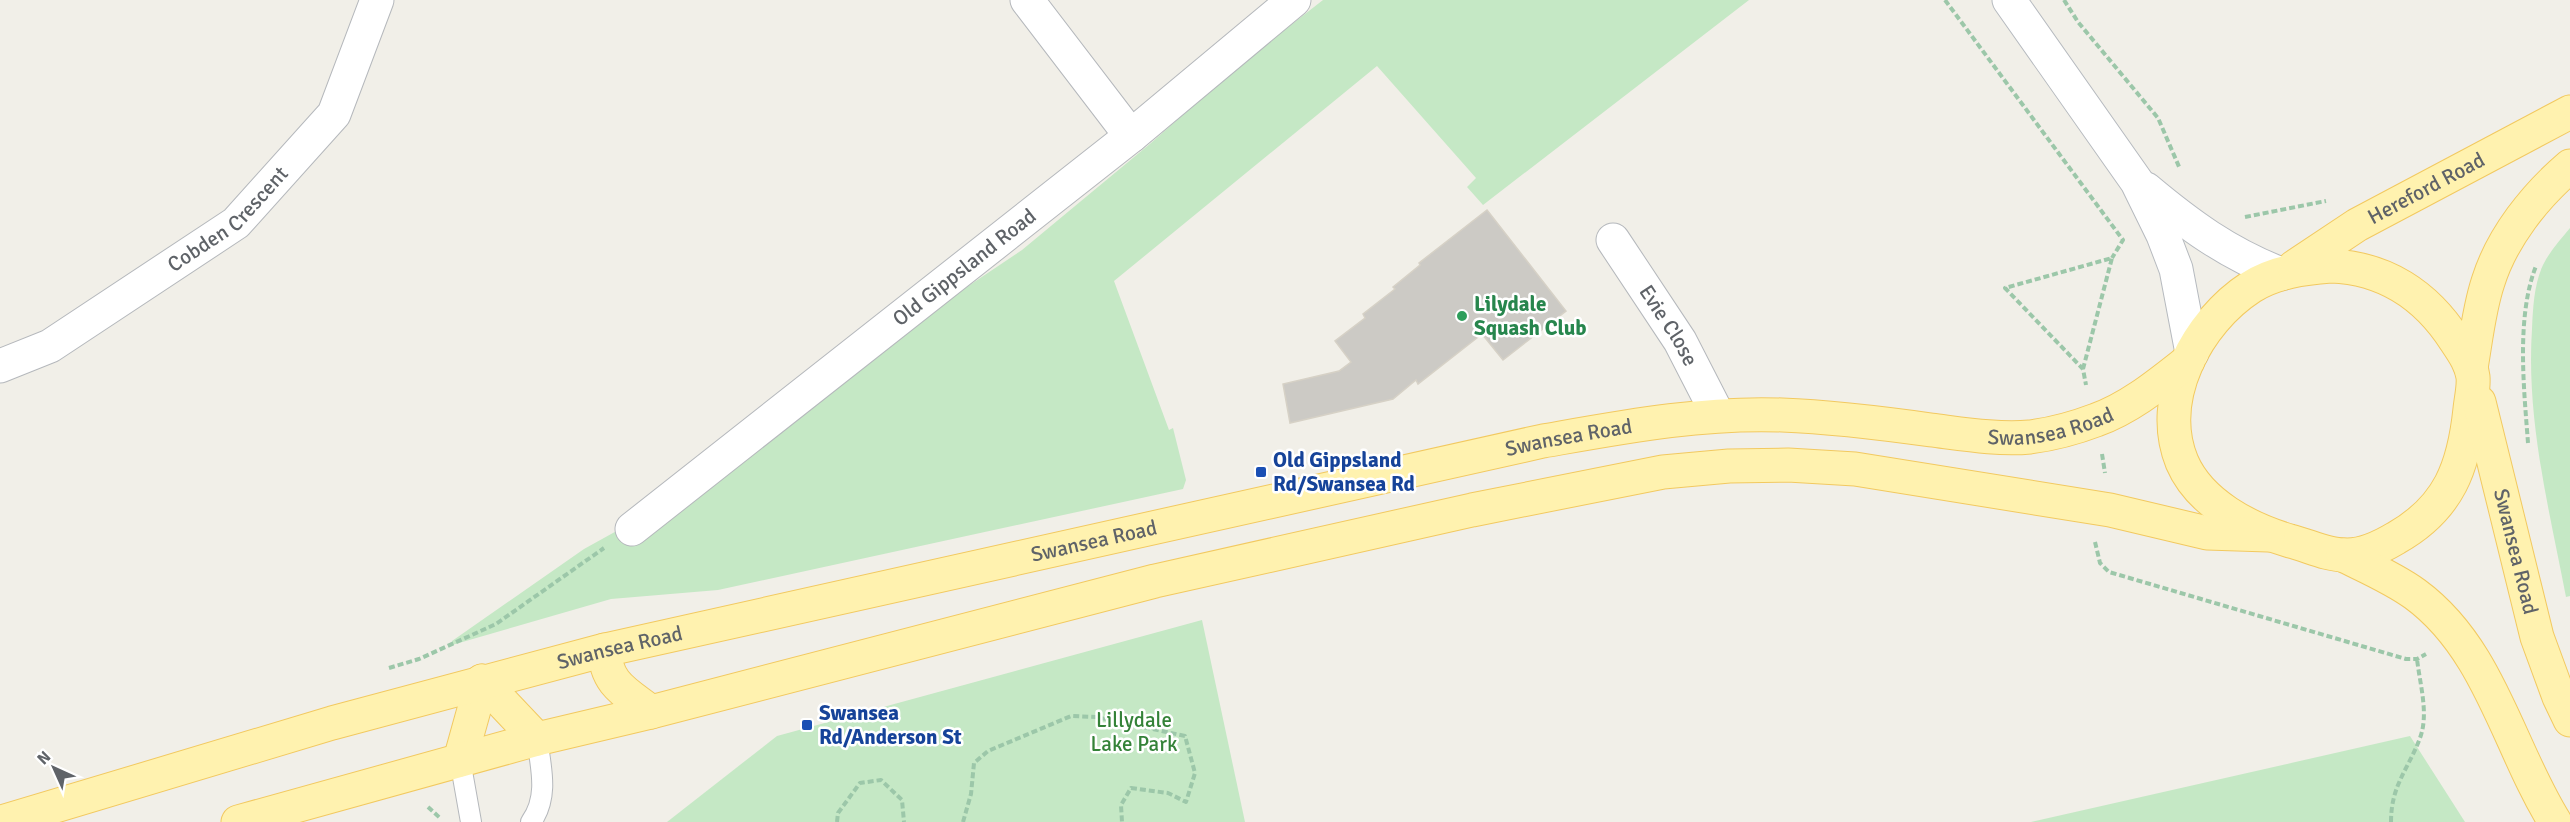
<svg xmlns="http://www.w3.org/2000/svg" width="2570" height="822" font-family="Signika,sans-serif">
  <rect width="100%" height="100%" fill="#f1efe8"/>
  <g fill="#c5e8c5">
    <polygon points="1323,0 1749,0 1483,205 1467,187 1476,178 1377,66 1114,281 1169,430 1173,428 1186,480 1183,489 718,590 611,599 452,645 452,641 584,549 660,507 949,299 1022,250 1151,143 1238,66"/>
    <path d="M 2570,228 L 2570,596 L 2566,597 C 2549,508 2526,420 2532,329 C 2533,308 2534,284 2543,265 C 2550,251 2560,240 2570,228 Z"/>
    <polygon points="1202,620 1245,822 667,822 777,736"/>
    <polygon points="2410,736 2465,822 2031,822"/>
  </g>
  <polygon fill="#cccac5" stroke="#d6d1c6" stroke-width="1.5" points="1487,210 1566,311 1503,360 1482,334 1418,384 1416,380 1393,399 1290,423 1283,384 1339,371 1351,362 1335,341 1365,318 1363,314 1395,289 1393,287 1420,265 1419,263"/>
  <g fill="none" stroke-linecap="round" stroke-linejoin="round">
    <g stroke="#b5b8bc" stroke-width="22">
      <g id="lane">
        <polyline points="460,760 471,822"/>
        <path d="M 531,822 C 549,797 541,768 537,739"/>
      </g>
    </g>
    <g stroke="#b5b8bc" stroke-width="35">
      <g id="street">
        <polyline points="1027,0 1131,136"/>
        <path id="s1" d="M 1613,240 L 1680,341 L 1718,415"/>
        <path id="s2" d="M 0,366 L 50,346 L 236,223 L 334,114 L 377,0"/>
        <path id="s3" d="M 632,529 L 1131,136 L 1294,0"/>
      </g>
    </g>
    <g stroke="#b6babf" stroke-width="35">
      <g id="secondary">
        <polyline points="2009,0 2137,182 2163,235 2176,269 2192,353"/>
        <path d="M 2146,189 C 2189,225 2227,253 2281,274"/>
      </g>
    </g>
    <g stroke="#f2c960" stroke-width="35">
      <g id="primary">
        <path d="M 2331,266 C 2385,268 2426,295 2455,340 C 2463,352 2471,363 2473,377 C 2474,387 2471,399 2470,409 C 2464,467 2449,508 2396,538 C 2381,547 2361,556 2344,555 C 2327,555 2307,545 2290,541 C 2249,529 2200,504 2182,462 C 2156,398 2197,322 2251,287 C 2275,272 2303,268 2331,266 Z"/>
        <path id="s4" d="M 2294,267 L 2357,225 L 2570,112"/>
        <path d="M 2471,368 C 2476,339 2479,309 2488,282 C 2502,237 2535,196 2570,166"/>
        <path id="s5" d="M 2479,402 L 2537,637 L 2559,697 L 2570,720"/>
        <path d="M 2343,555 C 2367,567 2393,578 2415,594 C 2490,649 2508,747 2555,822"/>
        <path d="M 605,650 C 605,684 627,693 651,712"/>
        <polyline points="482,681 537,739"/>
        <polyline points="460,760 482,681"/>
        <path id="s6" d="M 2,822 L 332,723 L 605,650 L 1543,441 C 1623,427 1701,412 1782,415 C 1832,417 1881,423 1931,430 C 1963,434 1998,440 2030,437 C 2053,434 2075,428 2096,420 C 2130,408 2160,383 2188,361"/>
        <polyline points="238,822 537,739 651,712 1155,581 1472,510 1663,472 1729,466 1788,465 1855,469 2110,510 2207,533 2268,535"/>
      </g>
    </g>
    <g stroke="#9cc7a9" stroke-width="4" stroke-dasharray="6 3" stroke-linecap="butt">
      <polyline points="1945,0 2123,240 2112,258"/>
      <polyline points="2064,0 2078,22 2158,118 2180,169"/>
      <polyline points="2245,217 2326,201"/>
      <polyline points="2083,369 2112,258 2005,288 2083,369 2086,385"/>
      <path d="M 2528,443 C 2524,389 2516,317 2536,266"/>
      <polyline points="2102,454 2105,473"/>
      <polyline points="2095,542 2100,563 2109,572 2406,659 2417,659 2426,654"/>
      <polyline points="389,668 419,659 496,624 604,548"/>
      <polyline points="428,807 440,818"/>
      <polyline points="837,822 838,813 860,783 881,780 902,800 904,822"/>
      <polyline points="963,822 971,794 974,763 988,751 1071,716 1096,717 1185,736 1195,773 1186,802 1168,793 1131,788 1121,805 1122,822"/>
      <path d="M 2391,822 C 2391,785 2408,770 2420,738 C 2429,714 2420,685 2417,659"/>
    </g>
    <use href="#lane" stroke="#fff" stroke-width="20"/>
    <use href="#street" stroke="#fff" stroke-width="33"/>
    <use href="#secondary" stroke="#fff" stroke-width="33"/>
    <use href="#primary" stroke="#fff2af" stroke-width="33"/>
  </g>
  <circle fill="#2e9e5b" stroke="#fff" stroke-width="2" cx="1462" cy="316" r="6"/>
  <g fill="#1a4fb4" stroke="#fff" stroke-width="2">
    <rect x="1255" y="466" width="12" height="12" rx="3"/>
    <rect x="801" y="719" width="12" height="12" rx="3"/>
  </g>
  <g text-anchor="middle" stroke-width="5" stroke-linejoin="round" paint-order="stroke">
    <g font-size="21" fill="#5f6368" stroke="#fff">
      <text dy="7" stroke="none"><textPath href="#s4" startOffset="154">Hereford Road</textPath></text>
      <text dy="7" stroke="none"><textPath href="#s2" startOffset="273">Cobden Crescent</textPath></text>
      <text dy="7" stroke="none"><textPath href="#s3" startOffset="423">Old Gippsland Road</textPath></text>
      <text dy="7" stroke="none"><textPath href="#s1" startOffset="102">Evie Close</textPath></text>
      <text dy="7" stroke="none"><textPath href="#s6" startOffset="2100">Swansea Road</textPath></text>
      <text dy="7" stroke="none"><textPath href="#s6" startOffset="1614">Swansea Road</textPath></text>
      <text dy="7" stroke="none"><textPath href="#s6" startOffset="1128">Swansea Road</textPath></text>
      <text dy="7" stroke="none"><textPath href="#s5" startOffset="154">Swansea Road</textPath></text>
      <text dy="7" stroke="none"><textPath href="#s6" startOffset="642">Swansea Road</textPath></text>
    </g>
    <g font-size="21" font-weight="bold" fill="#27864d" stroke="#fff" text-anchor="start">
      <text x="1474" y="311">Lilydale<tspan x="1474" dy="24">Squash Club</tspan></text>
    </g>
    <g font-size="21" font-weight="bold" fill="#164399" stroke="#fff" text-anchor="start">
      <text x="1273" y="467">Old Gippsland<tspan x="1273" dy="24">Rd/Swansea Rd</tspan></text>
      <text x="819" y="720">Swansea<tspan x="819" dy="24">Rd/Anderson St</tspan></text>
    </g>
    <g font-size="21" fill="#348238" stroke="#fff">
      <text x="1134" y="727">Lillydale<tspan x="1134" dy="24">Lake Park</tspan></text>
    </g>
  </g>
  <g transform="translate(54 768) rotate(315)" stroke="#ffffff" stroke-width="4.5" paint-order="stroke">
  <path d="M0-4.5L10 22L0 15L-10 22Z" fill="#5f6368"/>
  <text y="-9" font-size="16" font-weight="bold" text-anchor="middle" fill="#5f6368">N</text>
  </g>
</svg>
